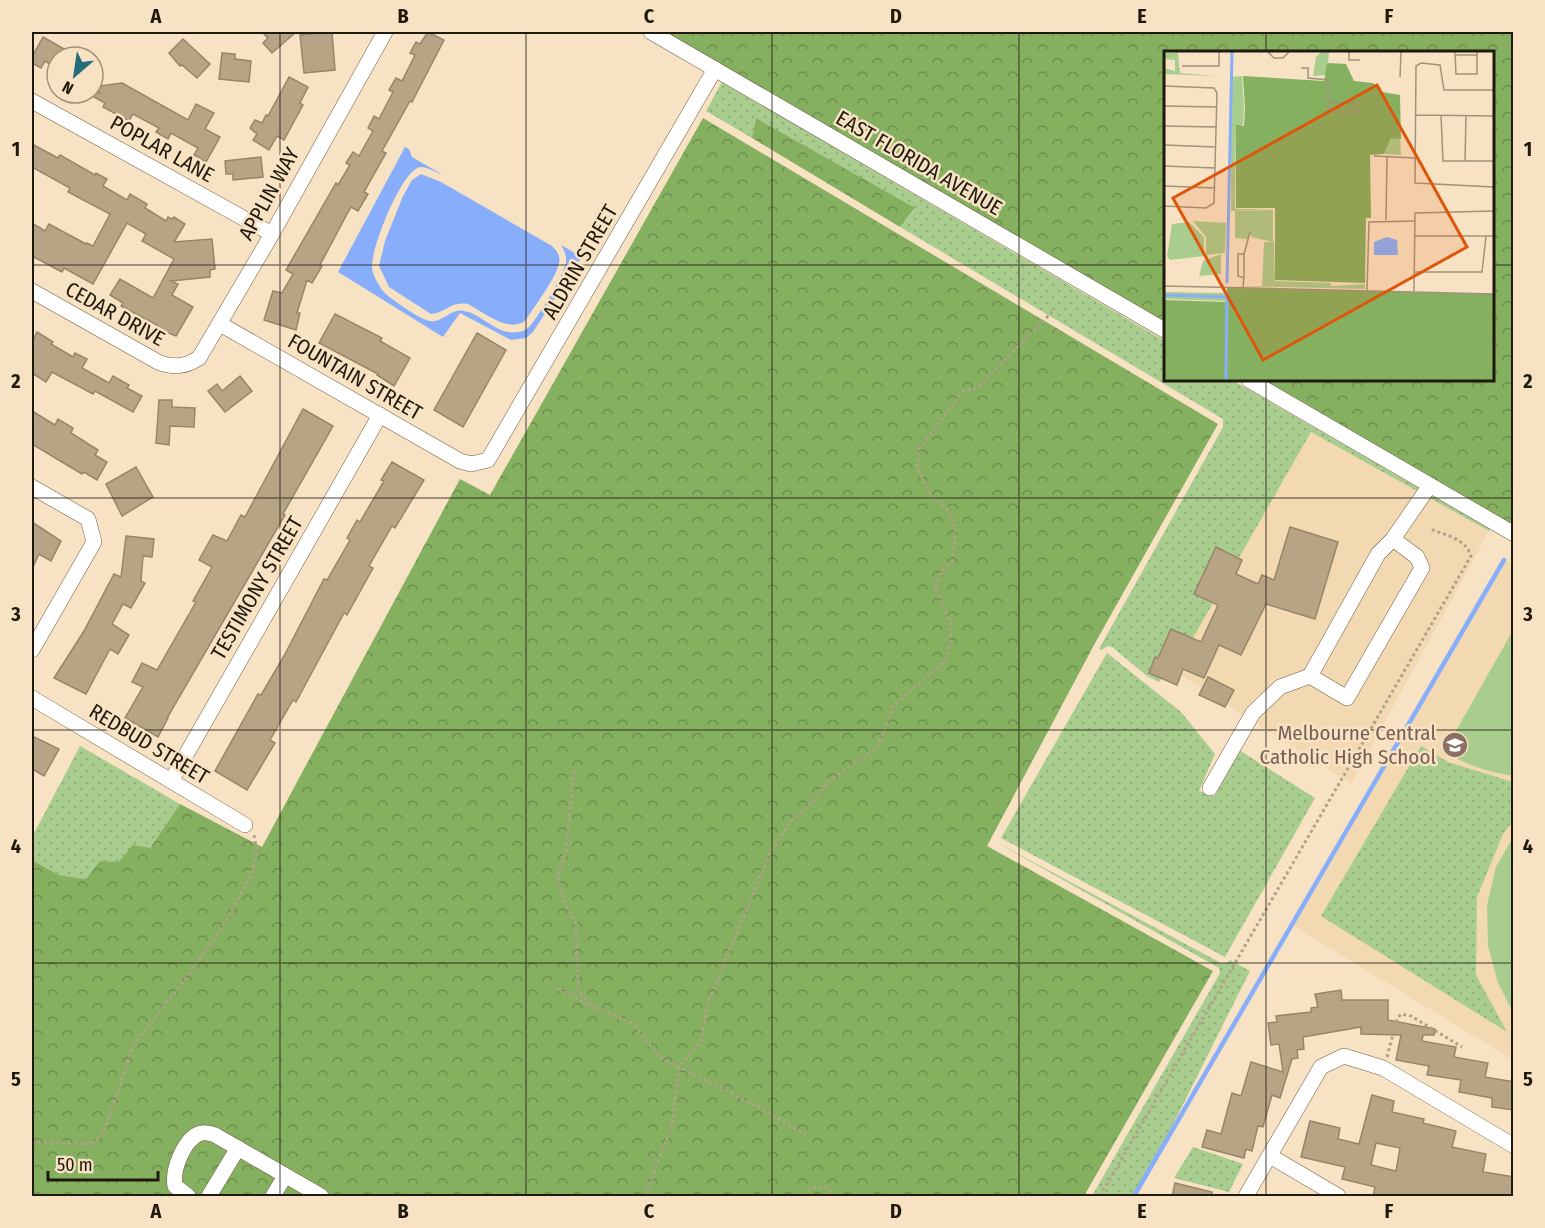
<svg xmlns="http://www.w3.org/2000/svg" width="1545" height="1228" font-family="'Fira Sans Condensed',sans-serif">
  <defs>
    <pattern id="grass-dots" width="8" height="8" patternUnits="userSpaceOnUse" patternTransform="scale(1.5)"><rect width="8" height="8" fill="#a9cd8e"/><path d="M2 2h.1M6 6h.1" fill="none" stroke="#91af79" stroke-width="1.8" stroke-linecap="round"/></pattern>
    <pattern id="forest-crowns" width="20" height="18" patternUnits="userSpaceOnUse" patternTransform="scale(1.5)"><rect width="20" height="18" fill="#85b060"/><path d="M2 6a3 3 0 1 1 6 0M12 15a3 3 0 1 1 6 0" fill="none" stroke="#6c8e4e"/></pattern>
  </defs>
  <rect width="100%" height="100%" fill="#f7e3c3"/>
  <g fill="#f2d9b2">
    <polygon points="1311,431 1489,531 1351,784 1174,671"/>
    <polygon points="1504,560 1513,565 1513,1060 1292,925"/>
  </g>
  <g fill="url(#grass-dots)">
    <polygon points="722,82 1165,341 1166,380 1232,380 1490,529 1489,531 1311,432 1174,671 1168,668 1159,682 1147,676 1112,647 1108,646 1101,650 1099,649 1223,427 1223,419 900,227 915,209 756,118 752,138 706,111"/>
    <polygon points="1107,653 1181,712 1215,754 1199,791 1215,796 1239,750 1315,798 1225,957 1001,838"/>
    <polygon points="80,746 180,804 150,848 86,879 59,875 32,860 32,837"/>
    <polygon points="1421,746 1448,762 1513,782 1513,821 1503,834 1477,897 1476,975 1507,1032 1321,916"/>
    <polygon points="996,842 1221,963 1227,963 1230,960 1250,971 1137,1196 1092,1196 1220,973 1219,968"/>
    <polygon points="1193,1147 1243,1164 1229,1192 1174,1178"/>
  </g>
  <g fill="url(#forest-crowns)">
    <polygon points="651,32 1513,32 1513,533 1249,380 1492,380 1492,52 1166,52 1165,331"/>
    <polygon points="703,118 1218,424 1094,645 987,846 1213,971 1084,1196 32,1196 32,860 59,875 86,879 100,861 119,862 133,845 150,848 180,804 262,847 460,479 490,495"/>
    <polygon points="756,118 915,208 900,227 752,138"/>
  </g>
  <g fill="#a9cd8e">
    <path d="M 1512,632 L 1513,632 L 1513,776 C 1487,772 1468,765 1444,752 Z"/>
    <polygon points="1513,837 1513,1013 1498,983 1488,946 1487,905 1496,867"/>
  </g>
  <g fill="#88aefb">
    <path d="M 405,147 L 409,149 L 412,157 L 443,175 C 437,173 427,167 421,167 C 402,168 371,249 372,267 C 372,275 381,290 387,295 C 396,302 419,319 430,321 C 442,324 450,308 464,311 C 483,314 497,336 518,332 C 522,332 527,329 530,326 C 538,317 565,273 566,262 C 567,256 564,250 561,245 L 582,257 L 533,332 L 526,338 L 511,340 L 460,313 L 443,337 L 338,272 Z"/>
    <path d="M 421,174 L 441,182 L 552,246 C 557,251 561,256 559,263 C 557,277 534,307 525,321 C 508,333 485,313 468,304 C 450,301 446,313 431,314 L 389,287 L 379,266 L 385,241 L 403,196 L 412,180 Z"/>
  </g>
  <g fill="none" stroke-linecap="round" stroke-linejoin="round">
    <polyline stroke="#88aefb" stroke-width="4.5" points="1134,1196 1504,560"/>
  </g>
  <g fill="#b7a485" stroke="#988568" stroke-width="1.5" fill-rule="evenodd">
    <polygon points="262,32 296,32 272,53 263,43 268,38"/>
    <polygon points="332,32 335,70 304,73 300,35"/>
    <polygon points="428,32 444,40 412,102 410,101 382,151 386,153 364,192 368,194 358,211 351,207 347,214 320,265 322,266 312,283 307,280 297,313 300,313 296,330 264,320 273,291 282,293 293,274 286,270 336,183 338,185 350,165 346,163 353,152 359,156 373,131 368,128 374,116 379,119 393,92 389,90 396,78 402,81 415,55 410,53 416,42 420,44"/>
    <polygon points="43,37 78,57 57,57 57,68 45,61 41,68 32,63 32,57"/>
    <polygon points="183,39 210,64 197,78 182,65 180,66 169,53"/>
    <polygon points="222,53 235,54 235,59 251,61 249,82 219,79"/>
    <polygon points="289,77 308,87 300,103 303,105 284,140 277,136 269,150 253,140 257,134 250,128 255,120 262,123 266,115 268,116"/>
    <polygon points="122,83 188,120 196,104 214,113 205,129 220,137 206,162 194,155 198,148 171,133 168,139 156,132 159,128 133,114 129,121 103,107 105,103 87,93 100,93 93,87"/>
    <polygon points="32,144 58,158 60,155 95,175 96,173 107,179 103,186 127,200 130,194 147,204 145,208 166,221 168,217 172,219 174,217 185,224 174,242 212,239 215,269 210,270 210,277 171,281 178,284 172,295 193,307 176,336 156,328 157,325 121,306 123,303 110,295 120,279 153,298 174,259 142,241 146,234 127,223 93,284 64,268 62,272 32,256 32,223 45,231 49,224 86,244 87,243 93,246 110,214 68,192 70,188 32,167"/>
    <polygon points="261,157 263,177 233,180 233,174 226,174 225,161"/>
    <polygon points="335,314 382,338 380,341 410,358 394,386 377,375 378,374 319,343"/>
    <polygon points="37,332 53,342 51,344 73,357 75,353 87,359 82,368 109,383 113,376 129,385 127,388 142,396 133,412 95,391 93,394 52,372 46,382 32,373 32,342"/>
    <polygon points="477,333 506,350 463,427 434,410"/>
    <polygon points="240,376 252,391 225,412 208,391 217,384 222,391"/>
    <polygon points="159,400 172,400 172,407 195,408 194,427 170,426 169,445 156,443"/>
    <polygon points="303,409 333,426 283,514 285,515 167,718 168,718 158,737 125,718 143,687 132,682 142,663 157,670 196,602 193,601 212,567 199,560 213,535 227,541 241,515 245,517"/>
    <polygon points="32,411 55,425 58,419 73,428 71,433 98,450 95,455 107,462 97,480 84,472 82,474 32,444"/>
    <polygon points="392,462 424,480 395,528 392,526 369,566 373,568 347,615 344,613 296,702 293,700 270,740 275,743 247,790 215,771 258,694 261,695 284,656 324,579 327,580 350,540 347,538 357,520 360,522 384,481 381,480"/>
    <polygon points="136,467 153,497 122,516 106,484"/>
    <polygon points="32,522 61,541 51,561 39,554 32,569"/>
    <polygon points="1290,527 1338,542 1315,619 1266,604 1241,655 1219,645 1204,678 1183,669 1177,685 1149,673 1155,657 1158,658 1171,629 1201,642 1218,605 1194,594 1216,547 1242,560 1236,574 1258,584 1262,575 1274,580"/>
    <polygon points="126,536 154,539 152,557 143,556 141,581 145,583 131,608 123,604 112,624 129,635 118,654 110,649 86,694 54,678 84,631 114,574 121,577"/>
    <polygon points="1208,677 1234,690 1225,707 1199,695"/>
    <polygon points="32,736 59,749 44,776 32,769"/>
    <polygon points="1341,990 1342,1000 1388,1000 1388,1020 1435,1029 1434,1035 1423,1035 1422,1041 1456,1047 1454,1057 1488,1063 1485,1077 1514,1082 1514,1110 1492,1107 1492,1098 1459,1092 1461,1080 1427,1075 1429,1066 1396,1060 1401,1035 1361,1034 1361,1027 1303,1037 1304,1049 1297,1050 1298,1058 1292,1059 1280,1098 1272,1095 1263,1127 1258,1126 1252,1151 1246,1149 1244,1158 1202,1147 1207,1130 1221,1134 1232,1093 1241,1096 1251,1062 1283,1072 1279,1044 1271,1045 1268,1023 1277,1022 1276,1016 1311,1012 1311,1008 1318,1007 1315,994"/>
    <path d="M 1372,1095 L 1394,1101 L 1392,1112 L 1424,1119 L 1423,1123 L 1456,1131 L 1452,1147 L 1486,1154 L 1483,1172 L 1514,1177 L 1512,1197 L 1373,1197 L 1375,1187 L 1342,1179 L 1345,1167 L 1301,1157 L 1310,1121 L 1340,1128 L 1338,1139 L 1359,1144 ZM 1376,1143 L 1400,1148 L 1396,1171 L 1371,1165 Z"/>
    <polygon points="1175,1183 1212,1192 1212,1197 1172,1197"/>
  </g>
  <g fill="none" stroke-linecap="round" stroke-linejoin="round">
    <g stroke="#6f5d41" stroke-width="16">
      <g id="minor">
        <polyline points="651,32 1166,331"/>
        <polyline points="32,101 272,234"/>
        <path d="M 32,291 L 158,362 C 173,368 185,367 199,358 L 272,234 L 385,32"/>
        <polyline points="220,324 460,461 471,464 488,460 715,69"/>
        <polyline points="1249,380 1514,534"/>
        <polyline points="32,487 88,519 94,542 32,650"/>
        <polyline points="1393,539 1417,557 1422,568 1347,698 1310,676 1378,554 1393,539 1430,485"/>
        <polyline points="32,698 245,825"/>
        <polyline points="171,781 380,415"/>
        <polyline points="1210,788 1253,713 1280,687 1310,676"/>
        <polyline points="1270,1156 1338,1196"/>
        <path d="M 188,1196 L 175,1186 C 172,1170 184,1138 201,1133 C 206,1132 210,1133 215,1135 L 321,1196"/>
        <polyline points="209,1196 238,1148"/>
        <polyline points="273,1196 285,1176"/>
        <polyline points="1246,1196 1321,1067 1344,1056 1383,1068 1514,1146"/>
      </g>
    </g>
    <g stroke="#b1a188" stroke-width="3" stroke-dasharray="3 3" stroke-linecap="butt">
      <polyline points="574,771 566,851 557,877 564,901 576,924 578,988 588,1003"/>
      <polyline points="559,989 596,1008 634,1024 659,1057 757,1106 806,1135"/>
      <polyline points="1387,1057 1397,1019 1401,1014 1411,1016 1462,1047"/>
      <polyline points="32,1144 41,1142 91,1144 103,1134 132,1049 140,1036 183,982 221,929 252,874 257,852 254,835"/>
      <polyline points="645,1196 672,1125 679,1067 701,1041 708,1002 771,851 791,821 813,802 828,782 878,747 894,705 945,662 950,642 951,623 935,587 942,571 952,561 956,529 950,512 930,493 917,467 919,449 964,390 973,390 979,386 1055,309"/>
      <polyline points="805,1196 811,1188 826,1187 834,1196"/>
      <path d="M 1100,1196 L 1471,556 C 1466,539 1446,535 1430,529"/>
    </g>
    <use href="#minor" stroke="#fff" stroke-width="15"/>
  </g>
  <path fill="none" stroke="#20190d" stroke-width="1.5" stroke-opacity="0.55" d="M 280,32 L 280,1196M 526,32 L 526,1196M 772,32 L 772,1196M 1019,32 L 1019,1196M 1266,32 L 1266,52M 32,265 L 1166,265M 1492,265 L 1514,265M 1266,380 L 1266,1196M 32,498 L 1514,498M 32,730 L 1514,730M 32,963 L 1514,963"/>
  <defs>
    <g id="school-disc" transform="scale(1.35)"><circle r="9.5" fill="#8d6e63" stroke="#f7e3c3"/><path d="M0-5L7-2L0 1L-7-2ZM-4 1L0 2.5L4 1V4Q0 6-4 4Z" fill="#fff"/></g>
  </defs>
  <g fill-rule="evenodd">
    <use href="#school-disc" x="1455" y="745"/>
  </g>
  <g text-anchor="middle" stroke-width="5" stroke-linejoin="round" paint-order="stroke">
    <g font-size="21" fill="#20190d" stroke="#f7e3c3">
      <text transform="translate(162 149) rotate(29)" y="7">POPLAR LANE</text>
      <text transform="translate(919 163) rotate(30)" y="7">EAST FLORIDA AVENUE</text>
      <text transform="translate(269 194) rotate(-61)" y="7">APPLIN WAY</text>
      <text transform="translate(580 262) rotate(-60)" y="7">ALDRIN STREET</text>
      <text transform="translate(115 314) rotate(29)" y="7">CEDAR DRIVE</text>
      <text transform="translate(355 377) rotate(30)" y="7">FOUNTAIN STREET</text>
      <text transform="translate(257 588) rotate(-60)" y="7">TESTIMONY STREET</text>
      <text transform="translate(149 744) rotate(31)" y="7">REDBUD STREET</text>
    </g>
    <g font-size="21" fill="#785e54" stroke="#f7e3c3" text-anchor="end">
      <text x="1436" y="740">Melbourne Central<tspan x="1436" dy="24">Catholic High School</tspan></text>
    </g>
  </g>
  <g transform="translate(1164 51)">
    <rect width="330" height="330" fill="#f7e3c3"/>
    <path d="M 14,1 L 16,22 L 53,25 L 0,23 L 0,17 L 11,20 L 11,9 L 0,8 L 0,2 ZM 157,1 L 165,1 L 163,24 L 149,25 L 152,6 ZM 78,25 L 80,57 L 79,74 L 72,73 L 71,157 L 72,158 L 110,158 L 67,160 L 67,26 ZM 236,85 L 237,104 L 220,103 L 227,87 ZM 109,159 L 109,191 L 87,186 L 86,180 L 84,188 L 71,187 L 71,160 ZM 29,170 L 62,172 L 61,202 L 42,204 L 42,186 ZM 100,191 L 110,191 L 111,230 L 167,232 L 167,235 L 201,233 L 201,238 L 68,235 L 98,235 ZM 0,241 L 62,242 L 62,250 L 0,248 Z" fill="#a9cd8e"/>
    <path d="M 163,12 L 182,13 L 190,30 L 209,32 L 218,41 L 236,44 L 237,88 L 227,87 L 220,103 L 206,104 L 207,167 L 202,167 L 201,232 L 111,229 L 111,157 L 72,157 L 72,73 L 80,75 L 81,57 L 79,25 L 160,30 ZM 63,237 L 330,243 L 330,329 L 0,329 L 0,249 L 63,251 Z" fill="#85b060"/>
    <path d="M 25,171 L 40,186 L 40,205 L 6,209 L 3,205 L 8,173 ZM 57,203 L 57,223 L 35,225 L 39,210 Z" fill="#a9cd8e"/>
    <path d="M 223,186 L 233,189 L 234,204 L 210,204 L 210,191 Z" fill="#88aefb"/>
    <path fill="none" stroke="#88aefb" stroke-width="3" d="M 63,232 L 68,1M 0,244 L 62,246M 62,329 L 63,241"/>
    <path fill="none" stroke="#a1927a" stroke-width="1.5" d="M 104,1 L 110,7 L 119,7 L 125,1M 185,1 L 185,9 L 196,9M 291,1 L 292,23 L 313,23 L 313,4M 292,4 L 313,4 L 313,1M 18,15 L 55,15 L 55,1M 137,17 L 144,17 L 144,27 L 164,29 L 164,57 L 165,61 L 194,61 L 193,53 L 164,51M 236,26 L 237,1M 0,35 L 50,37 L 53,42 L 50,152 L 42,157 L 0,155M 330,39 L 280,39 L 276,14 L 257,12 L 252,15 L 251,132 L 330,136M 0,55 L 53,56M 252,64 L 330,65M 277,64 L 279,110 L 330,110M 0,75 L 52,76M 0,94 L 52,96M 210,105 L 251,107M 301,110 L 302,65M 0,115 L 51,117M 0,135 L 51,137M 222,169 L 223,106M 250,185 L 330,185M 80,203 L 86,181M 250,221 L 318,221 L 322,185M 0,235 L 330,243M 79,237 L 80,224 L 80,203 L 74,203 L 74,225 L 80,227M 203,239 L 205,171 L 250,170M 250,240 L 251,162 L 330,160"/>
    <path fill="#de560c" fill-opacity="0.15" stroke="#de560c" stroke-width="3" d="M 213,34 L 303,196 L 99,309 L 9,147 Z"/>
    <rect width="330" height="330" fill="none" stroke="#20190d" stroke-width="3"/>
  </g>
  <rect width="1545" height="1228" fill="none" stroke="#f7e3c3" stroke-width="66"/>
  <g transform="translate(75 75) rotate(209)"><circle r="28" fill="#f7e3c3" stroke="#a1927a" stroke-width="1.5"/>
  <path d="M0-4.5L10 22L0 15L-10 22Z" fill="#266c7b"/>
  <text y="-9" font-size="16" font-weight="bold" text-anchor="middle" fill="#20190d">N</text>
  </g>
  <path d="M48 1171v9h110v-9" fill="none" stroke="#20190d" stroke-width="3"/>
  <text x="57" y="1171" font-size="18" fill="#20190d" stroke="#f7e3c3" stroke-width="4.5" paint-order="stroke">50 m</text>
  <rect x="33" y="33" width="1479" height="1162" fill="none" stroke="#20190d" stroke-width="2"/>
  <g font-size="20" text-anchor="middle" font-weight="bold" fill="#20190d">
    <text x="156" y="23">A</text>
    <text x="403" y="23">B</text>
    <text x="649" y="23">C</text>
    <text x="896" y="23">D</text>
    <text x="1142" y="23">E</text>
    <text x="1389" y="23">F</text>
    <text x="16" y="156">1</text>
    <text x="1528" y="156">1</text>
    <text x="16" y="388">2</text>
    <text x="1528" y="388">2</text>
    <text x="16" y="621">3</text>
    <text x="1528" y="621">3</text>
    <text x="16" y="853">4</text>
    <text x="1528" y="853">4</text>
    <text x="16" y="1086">5</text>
    <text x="1528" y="1086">5</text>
    <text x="156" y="1218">A</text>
    <text x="403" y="1218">B</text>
    <text x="649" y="1218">C</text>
    <text x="896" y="1218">D</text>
    <text x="1142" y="1218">E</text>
    <text x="1389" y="1218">F</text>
  </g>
</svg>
